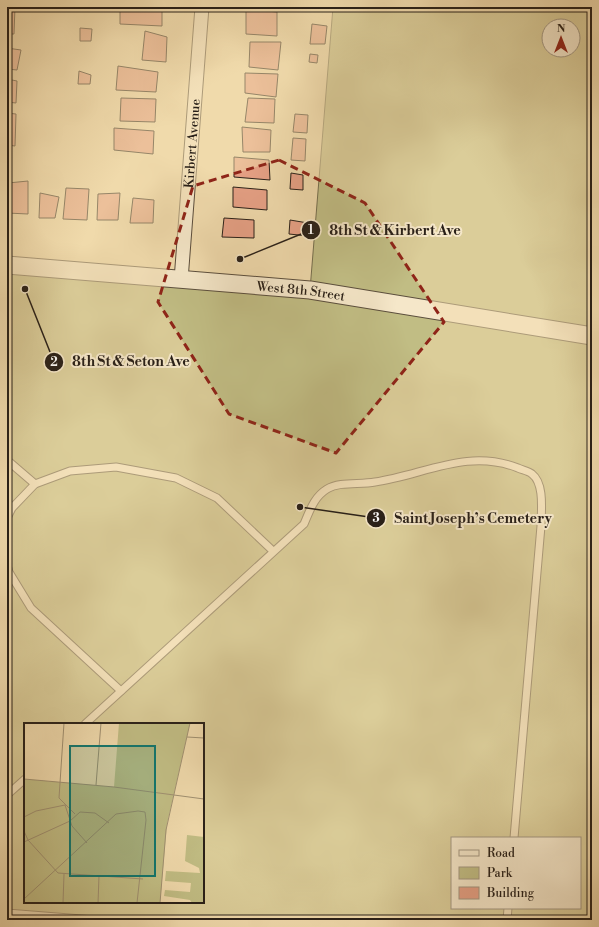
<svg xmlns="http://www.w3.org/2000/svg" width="599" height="927" font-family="'Libre Bodoni',serif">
  <rect width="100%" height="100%" fill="#f0daac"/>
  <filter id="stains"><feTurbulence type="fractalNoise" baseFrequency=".005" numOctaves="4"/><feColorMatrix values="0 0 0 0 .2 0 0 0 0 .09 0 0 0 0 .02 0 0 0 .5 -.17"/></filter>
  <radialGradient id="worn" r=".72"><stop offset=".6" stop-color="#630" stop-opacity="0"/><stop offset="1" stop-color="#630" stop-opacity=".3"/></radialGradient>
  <path fill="#c1bd84" stroke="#756e4e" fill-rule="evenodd" d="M 333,7 L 592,7 L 592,920 L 7,920 L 7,265 L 310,290 ZM 549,26 L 573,26 L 573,50 L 549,50 ZM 25,724 L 203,724 L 203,902 L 25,902 ZM 452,838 L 580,838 L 580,908 L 452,908 Z"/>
  <g fill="#e7a186" stroke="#292018">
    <polygon points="7,7 15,7 14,34 7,34"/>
    <polygon points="120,7 162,7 162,26 120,24"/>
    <polygon points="246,9 277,12 277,36 246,34"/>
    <polygon points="312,24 327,26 325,44 310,44"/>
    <polygon points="80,28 92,29 91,41 80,41"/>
    <polygon points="145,31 167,37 166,62 142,60"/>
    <polygon points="250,42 281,42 278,70 249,67"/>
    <polygon points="7,48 21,50 17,70 7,69"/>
    <polygon points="310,54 318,55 317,63 309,62"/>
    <polygon points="118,66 158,72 156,92 116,90"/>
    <polygon points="79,71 91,75 90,84 78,84"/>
    <polygon points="245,73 278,74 276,97 245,93"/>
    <polygon points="7,79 17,81 16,103 7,102"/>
    <polygon points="121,98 156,99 155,122 120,121"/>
    <polygon points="248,98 275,99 274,123 245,122"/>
    <polygon points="7,113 16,114 15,146 7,145"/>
    <polygon points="295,114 308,115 307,133 293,132"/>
    <polygon points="242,127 271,130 270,152 243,152"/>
    <polygon points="114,128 154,131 153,154 114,150"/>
    <polygon points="293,138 306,139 305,161 291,160"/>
    <polygon points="234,157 269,160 270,180 234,177"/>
    <polygon points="291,173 303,175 303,190 290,189"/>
    <polygon points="28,181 28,214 7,213 8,183"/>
    <polygon points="233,187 267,190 267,210 233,207"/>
    <polygon points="66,188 89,189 87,220 63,219"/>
    <polygon points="40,193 59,197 55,218 39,218"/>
    <polygon points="120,193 118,220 97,220 98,194"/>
    <polygon points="133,198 154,200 153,223 130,223"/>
    <polygon points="224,218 254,220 254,238 222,237"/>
    <polygon points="290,220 308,223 308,236 289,234"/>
  </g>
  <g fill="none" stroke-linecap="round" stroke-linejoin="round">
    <g stroke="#5b4e3d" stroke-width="9">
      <g id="service">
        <polyline points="7,460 35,484"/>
        <polyline points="7,518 12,508 35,484 70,471 116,467 176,478 217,498 273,551"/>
        <polyline points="7,565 9,572 31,608 121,691"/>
        <path d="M 85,724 L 304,524 C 310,510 314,497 327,489 C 340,481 360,485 375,482 C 424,475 467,448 518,468 C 522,470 529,471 532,474 C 545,484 541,512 541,526 L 514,838"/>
        <polyline points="7,795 25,779"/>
        <polyline points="7,913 94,920"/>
        <polyline points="507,920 508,908"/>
      </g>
    </g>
    <g stroke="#5b4e3d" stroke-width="15">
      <g id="minor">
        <path id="s1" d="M 181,280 L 202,7"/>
      </g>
    </g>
    <g stroke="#5b4e3d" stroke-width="19">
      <g id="tertiary">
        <path id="s2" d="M 7,265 L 310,290 L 592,336"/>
      </g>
    </g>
    <use href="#service" stroke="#f5e7c9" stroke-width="7"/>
    <use href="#minor" stroke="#f5e7c9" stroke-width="13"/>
    <use href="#tertiary" stroke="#f5e7c9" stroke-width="17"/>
  </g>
  <path d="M0 0H599V927H0ZM 279,160 L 365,203 L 444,322 L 336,453 L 229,414 L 158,302 L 193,186 Z" fill="#f0daac" fill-opacity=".55" fill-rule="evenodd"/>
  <path fill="none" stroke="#8f2418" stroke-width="3" stroke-dasharray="8 5" stroke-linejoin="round" d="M 279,160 L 365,203 L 444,322 L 336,453 L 229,414 L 158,302 L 193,186 Z"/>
  <g text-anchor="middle" stroke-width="4" stroke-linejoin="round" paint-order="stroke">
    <g font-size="13" fill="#292018" stroke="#f5e7c9">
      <text dy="5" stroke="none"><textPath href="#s1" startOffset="137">Kirbert Avenue</textPath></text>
      <text dy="5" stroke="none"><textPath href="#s2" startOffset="295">West 8th Street</textPath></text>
    </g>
  </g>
  <g transform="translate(24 723)">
    <rect width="180" height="180" fill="#f0daac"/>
    <path d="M 95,0 L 166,0 L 143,101 L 136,180 L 0,180 L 0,56 L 90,64 ZM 163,112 L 180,114 L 180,180 L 168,180 L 166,177 L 140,173 L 141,167 L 166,169 L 167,160 L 141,158 L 142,148 L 176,150 L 175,145 L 161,138 Z" fill="#c1bd84"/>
    <path fill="none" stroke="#a09071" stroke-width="1" d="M 40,0 L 35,75 L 51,91M 163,14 L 180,15M 0,56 L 90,64 L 180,76M 72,62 L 77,0M 0,94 L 12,88 L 41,82 L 48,103 L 63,120M 0,108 L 4,117 L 34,150 L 119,156M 0,119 L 46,98 L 56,89 L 71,90 L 85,100M 0,176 L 92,91 L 114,88 L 121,89 L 122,97 L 113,180M 39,180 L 40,151M 74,180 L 75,153M 136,180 L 142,107 L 166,0"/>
    <path fill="#0f766e" fill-opacity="0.15" stroke="#0f766e" stroke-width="2" d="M 46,23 L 131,23 L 131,153 L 46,153 Z"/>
    <rect width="180" height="180" fill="none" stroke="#292018" stroke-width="2"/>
  </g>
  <path fill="none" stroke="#292018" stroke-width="1.5" d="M240 259L311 230M25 289L54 362M300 507L376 518"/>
  <g fill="#292018" stroke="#f5e7c9" stroke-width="1.5">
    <circle cx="240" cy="259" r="4"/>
    <circle cx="25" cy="289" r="4"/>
    <circle cx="300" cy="507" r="4"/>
    <circle cx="311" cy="230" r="10"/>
    <circle cx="54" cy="362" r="10"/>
    <circle cx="376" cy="518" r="10"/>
  </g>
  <g font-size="12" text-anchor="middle" font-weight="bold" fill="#fff">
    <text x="311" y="234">1</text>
    <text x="54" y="366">2</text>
    <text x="376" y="522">3</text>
  </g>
  <g font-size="14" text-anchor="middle" font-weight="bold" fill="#292018" stroke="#f5e7c9" stroke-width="4" stroke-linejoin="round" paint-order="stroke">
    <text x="395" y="235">8th St &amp; Kirbert Ave</text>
    <text x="131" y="366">8th St &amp; Seton Ave</text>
    <text x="473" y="523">Saint Joseph’s Cemetery</text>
  </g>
  <rect width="599" height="927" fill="none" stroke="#f0daac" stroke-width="24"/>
  <rect x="8" y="8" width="583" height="911" fill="none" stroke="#292018" stroke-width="2"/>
  <rect x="12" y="12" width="575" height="903" fill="none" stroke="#292018"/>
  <rect x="451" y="837" width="130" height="72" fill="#f5e7c9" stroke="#a39782"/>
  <rect x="459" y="850" width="20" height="6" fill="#f5e7c9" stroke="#a39782"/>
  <text x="487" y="857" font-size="12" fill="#292018">Road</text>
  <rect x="459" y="867" width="20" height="12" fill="#c1bd84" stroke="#a39782"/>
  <text x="487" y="877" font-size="12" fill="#292018">Park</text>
  <rect x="459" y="887" width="20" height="12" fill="#e7a186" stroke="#a39782"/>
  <text x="487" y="897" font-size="12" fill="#292018">Building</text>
  <g transform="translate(561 38)"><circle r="19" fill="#f5e7c9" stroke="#a39782"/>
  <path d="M0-3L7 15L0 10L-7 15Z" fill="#8f2418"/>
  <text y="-6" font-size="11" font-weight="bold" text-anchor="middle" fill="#292018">N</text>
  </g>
  <rect width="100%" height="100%" filter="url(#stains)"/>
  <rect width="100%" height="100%" fill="url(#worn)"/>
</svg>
